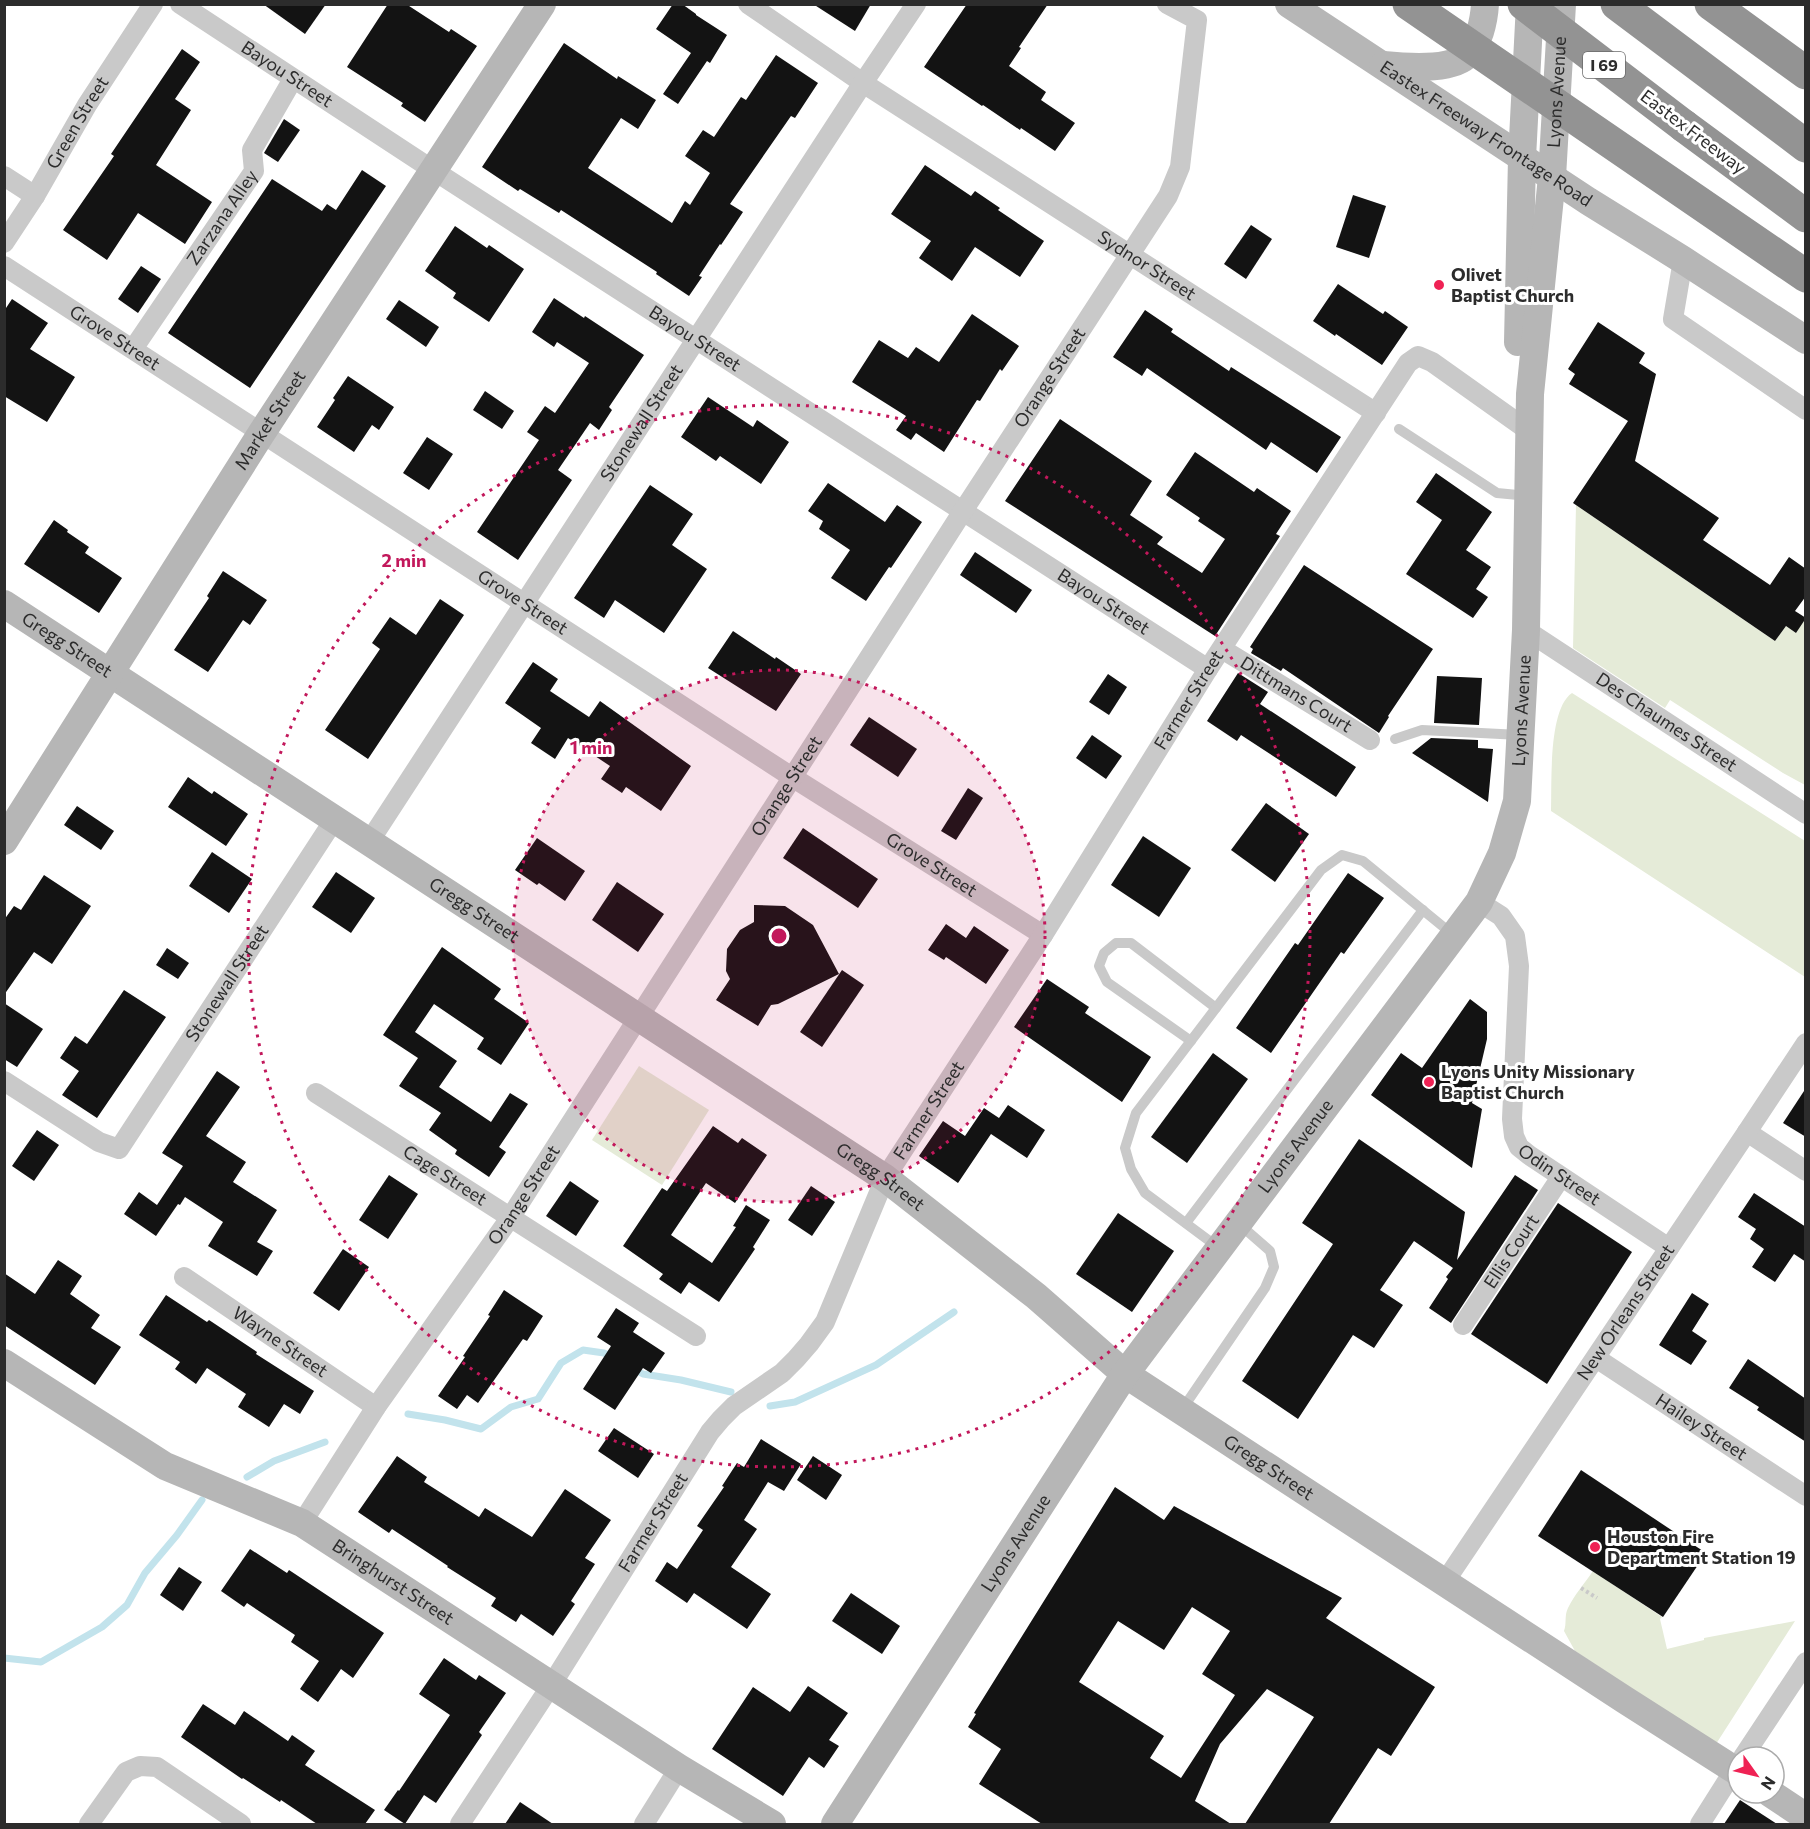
<svg xmlns="http://www.w3.org/2000/svg" width="1810" height="1829" font-family="Commissioner,sans-serif">
  <rect width="100%" height="100%" fill="#fff"/>
  <g fill="#e5ebd8">
    <polygon points="1576,505 1775,641 1786,626 1796,633 1805,618 1805,785 1783,773 1670,700 1665,708 1573,648"/>
    <path d="M 1572,693 L 1805,841 L 1805,977 L 1551,811 C 1552,783 1548,709 1572,693 Z"/>
    <polygon points="639,1066 709,1110 662,1185 592,1140"/>
    <path d="M 1593,1571 L 1662,1617 L 1660,1619 L 1667,1649 L 1704,1640 L 1704,1638 L 1795,1621 L 1716,1744 L 1575,1651 L 1564,1631 C 1567,1623 1564,1616 1568,1608 C 1574,1595 1585,1583 1593,1571 Z"/>
  </g>
  <g fill="none" stroke-linecap="round" stroke-linejoin="round">
    <g stroke="#c2e3ec" stroke-width="7">
      <polyline points="632,1368 643,1374 681,1380 731,1392"/>
      <polyline points="770,1406 795,1402 876,1365 954,1312"/>
      <polyline points="408,1414 445,1420 481,1429 511,1407 538,1399 561,1363 583,1350 604,1353 614,1358"/>
      <polyline points="247,1477 274,1461 325,1442"/>
      <polyline points="4,1658 41,1662 102,1627 127,1605 145,1573 177,1535 202,1500"/>
    </g>
  </g>
  <g fill="#131313" fill-rule="evenodd">
    <polygon points="263,4 326,4 305,34"/>
    <polygon points="388,4 406,4 449,32 451,29 477,46 425,122 401,106 403,103 347,67"/>
    <polygon points="673,4 682,4 696,14 696,15 727,35 710,63 707,61 678,104 663,94 691,53 656,29"/>
    <polygon points="813,4 871,4 855,31"/>
    <polygon points="967,4 1048,4 1019,47 1021,48 1009,66 1046,92 1041,100 1075,123 1055,151 1021,128 1020,130 983,105 982,106 924,67"/>
    <polygon points="564,43 617,79 618,76 656,100 638,129 621,118 588,168 672,223 685,201 690,205 710,173 685,156 703,130 714,137 741,97 746,100 776,55 818,83 795,118 791,116 730,204 743,212 721,245 720,244 699,276 702,277 689,296 656,274 657,272 561,210 559,213 520,189 518,191 482,167"/>
    <polygon points="182,49 200,62 175,99 191,110 156,165 212,202 185,244 138,213 107,260 63,230 114,156 111,154"/>
    <polygon points="284,119 300,130 278,162 264,153"/>
    <polygon points="925,165 971,196 975,191 1000,208 998,210 1044,241 1020,277 975,247 952,281 919,258 931,241 891,214"/>
    <polygon points="362,170 386,186 250,388 168,333 272,179 322,211 327,204 336,210"/>
    <polygon points="1353,195 1386,206 1369,258 1336,247"/>
    <polygon points="1251,225 1272,239 1246,279 1224,264"/>
    <polygon points="455,226 487,248 489,245 524,269 489,322 453,298 456,293 425,271"/>
    <polygon points="141,266 161,279 138,313 118,299"/>
    <polygon points="1338,284 1383,314 1385,311 1408,327 1382,365 1336,334 1335,336 1313,321"/>
    <polygon points="554,298 584,318 585,316 644,355 609,407 612,410 599,430 590,423 558,470 572,480 518,560 477,532 539,440 527,432 545,406 555,413 589,363 557,342 554,347 532,332"/>
    <polygon points="12,299 48,323 30,349 75,377 47,422 4,396 4,311"/>
    <polygon points="399,300 439,327 426,347 386,319"/>
    <polygon points="1145,310 1173,329 1171,332 1229,371 1231,367 1341,437 1317,473 1271,442 1266,450 1147,368 1142,376 1113,357"/>
    <polygon points="972,314 1019,346 1002,371 1000,369 980,401 977,400 944,452 916,433 911,440 896,430 906,416 852,382 879,340 908,358 916,347 939,362"/>
    <polygon points="1598,322 1645,353 1639,363 1656,374 1635,461 1719,518 1703,540 1770,585 1789,557 1806,569 1806,596 1795,611 1806,618 1796,633 1786,626 1775,641 1573,503 1628,421 1569,384 1575,374 1568,369"/>
    <polygon points="348,376 394,407 379,430 372,425 354,452 317,427 335,400 333,398"/>
    <polygon points="485,391 514,411 502,429 473,410"/>
    <polygon points="708,397 753,427 757,420 789,442 761,484 720,456 716,461 681,437"/>
    <polygon points="1060,419 1152,481 1130,515 1163,537 1157,544 1202,573 1225,539 1198,521 1200,518 1166,495 1195,452 1254,492 1257,488 1291,511 1276,534 1280,536 1215,636 1005,501"/>
    <polygon points="427,437 453,454 429,490 403,473"/>
    <polygon points="1436,473 1492,512 1466,550 1491,567 1476,589 1488,597 1473,618 1406,574 1442,520 1416,502"/>
    <polygon points="828,483 885,522 897,505 922,522 891,568 889,567 866,601 831,578 850,550 819,529 823,521 808,511"/>
    <polygon points="650,485 693,514 672,545 707,569 664,633 615,600 604,618 574,598"/>
    <polygon points="54,520 68,530 67,532 89,547 85,553 122,578 99,613 24,564"/>
    <polygon points="975,552 1032,590 1016,613 960,575"/>
    <polygon points="1304,565 1433,649 1388,716 1389,717 1379,733 1283,668 1281,671 1251,653 1253,649 1250,647"/>
    <polygon points="223,571 267,600 250,625 243,620 208,672 174,650 209,598 207,596"/>
    <polygon points="440,599 464,615 368,759 325,730 380,649 372,643 390,617 416,635"/>
    <polygon points="733,631 775,659 776,657 801,674 776,711 708,668"/>
    <polygon points="533,662 558,679 550,691 589,717 600,701 691,766 661,811 626,787 622,793 601,779 610,766 568,738 555,759 531,743 541,728 505,703"/>
    <polygon points="1238,673 1268,692 1260,704 1356,767 1336,797 1241,735 1237,741 1207,721"/>
    <polygon points="1108,674 1127,687 1109,715 1089,702"/>
    <polygon points="1437,676 1482,678 1479,725 1434,723"/>
    <polygon points="869,717 917,749 898,777 850,745"/>
    <polygon points="1092,735 1122,756 1106,779 1076,758"/>
    <polygon points="1431,738 1478,740 1478,748 1493,749 1488,802 1412,753"/>
    <polygon points="188,777 212,794 214,791 248,814 226,846 168,807"/>
    <polygon points="968,788 983,798 956,840 941,831"/>
    <polygon points="1266,803 1309,834 1275,882 1231,850"/>
    <polygon points="77,806 114,831 101,850 64,825"/>
    <polygon points="803,828 878,879 858,908 783,858"/>
    <polygon points="1143,836 1191,868 1159,917 1111,885"/>
    <polygon points="537,838 585,871 565,901 539,883 537,885 515,870"/>
    <polygon points="212,852 252,879 229,913 189,886"/>
    <polygon points="336,872 375,898 351,933 312,907"/>
    <polygon points="1348,873 1384,898 1344,954 1341,952 1271,1053 1236,1028 1295,943 1298,945"/>
    <polygon points="44,875 91,906 52,964 34,952 4,995 4,920 14,906 21,910"/>
    <polygon points="617,882 664,914 638,952 592,920"/>
    <polygon points="754,905 785,906 813,925 839,974 778,1004 771,1005 758,1026 716,1000 730,979 726,971 727,949 740,930 754,922"/>
    <polygon points="946,924 966,938 974,926 1009,950 986,984 946,957 944,960 928,950"/>
    <polygon points="442,947 501,989 494,999 529,1023 501,1065 477,1049 484,1038 434,1004 415,1032 457,1061 439,1087 491,1122 510,1093 528,1104 499,1147 506,1152 489,1177 455,1154 457,1150 429,1130 441,1113 399,1086 418,1058 383,1035"/>
    <polygon points="167,948 189,963 178,979 156,965"/>
    <polygon points="842,970 864,985 822,1047 800,1032"/>
    <polygon points="1047,979 1089,1007 1085,1013 1151,1057 1122,1102 1014,1027"/>
    <polygon points="124,990 166,1017 97,1118 62,1095 79,1071 60,1058 75,1036 87,1044"/>
    <polygon points="1470,999 1487,1012 1487,1039 1472,1103 1482,1109 1472,1168 1371,1095 1401,1053 1422,1068"/>
    <polygon points="4,1003 43,1029 17,1067 4,1059"/>
    <polygon points="1213,1053 1248,1079 1187,1163 1151,1137"/>
    <polygon points="217,1071 240,1087 206,1136 246,1162 233,1182 277,1210 257,1242 273,1251 257,1276 208,1246 223,1222 185,1197 180,1205 178,1204 156,1236 124,1214 139,1192 157,1205 183,1166 162,1153"/>
    <polygon points="1806,1088 1806,1137 1783,1123"/>
    <polygon points="1008,1105 1045,1130 1027,1158 991,1134 958,1183 919,1156 943,1121 965,1136 984,1108 999,1118"/>
    <polygon points="713,1126 738,1143 742,1138 767,1155 735,1203 706,1183 671,1235 712,1263 736,1227 733,1226 746,1205 770,1220 753,1247 755,1249 719,1302 689,1282 681,1294 659,1279 663,1274 623,1246 662,1188 667,1191"/>
    <polygon points="37,1130 59,1145 34,1181 12,1166"/>
    <polygon points="1359,1139 1465,1212 1457,1260 1515,1175 1538,1190 1451,1323 1429,1308 1448,1279 1446,1277 1453,1268 1414,1241 1380,1290 1403,1305 1374,1348 1353,1335 1298,1419 1242,1381 1333,1244 1302,1223"/>
    <polygon points="389,1175 418,1194 388,1239 359,1220"/>
    <polygon points="570,1181 599,1201 576,1236 546,1216"/>
    <polygon points="811,1186 835,1202 812,1236 788,1220"/>
    <polygon points="1754,1193 1806,1227 1806,1262 1794,1254 1775,1282 1752,1267 1764,1249 1750,1239 1756,1229 1738,1217"/>
    <polygon points="1558,1203 1632,1252 1547,1384 1471,1334"/>
    <polygon points="1118,1213 1174,1251 1132,1312 1076,1274"/>
    <polygon points="343,1249 369,1267 339,1311 313,1293"/>
    <polygon points="58,1260 82,1276 70,1294 100,1315 91,1328 121,1347 95,1385 4,1325 4,1273 35,1294"/>
    <polygon points="504,1290 543,1316 527,1341 523,1339 478,1403 467,1395 457,1409 438,1396 465,1357 463,1356 490,1316 488,1315"/>
    <polygon points="1692,1293 1709,1304 1692,1331 1707,1341 1691,1365 1659,1345"/>
    <polygon points="166,1295 207,1322 209,1320 257,1352 256,1354 314,1391 300,1414 284,1404 269,1427 238,1407 246,1394 207,1368 196,1384 175,1369 180,1362 139,1335"/>
    <polygon points="616,1308 639,1323 633,1332 665,1353 651,1373 643,1368 615,1410 583,1389 611,1346 597,1337"/>
    <polygon points="1748,1359 1806,1399 1806,1442 1757,1410 1759,1407 1729,1388"/>
    <polygon points="614,1428 654,1454 638,1478 598,1451"/>
    <polygon points="761,1439 801,1464 784,1491 768,1482 744,1520 757,1529 731,1567 771,1594 747,1629 694,1593 687,1603 655,1581 667,1562 677,1569 703,1530 697,1526 724,1487 722,1486 737,1463 744,1467"/>
    <polygon points="397,1456 427,1477 424,1482 479,1517 485,1508 532,1537 565,1489 611,1520 585,1558 595,1564 571,1601 575,1604 553,1636 521,1614 516,1622 491,1606 496,1598 447,1567 448,1566 392,1529 389,1533 358,1512"/>
    <polygon points="813,1456 842,1475 826,1500 797,1480"/>
    <polygon points="1581,1470 1706,1553 1663,1617 1538,1536"/>
    <path d="M 1115,1487 L 1164,1520 L 1174,1506 L 1342,1598 L 1326,1618 L 1435,1687 L 1391,1756 L 1378,1748 L 1329,1824 L 1245,1824 L 1314,1717 L 1267,1689 L 1220,1744 L 1195,1801 L 1231,1824 L 1042,1824 L 979,1784 L 1001,1749 L 968,1727 L 976,1714 L 974,1713 ZM 1192,1607 L 1230,1631 L 1202,1674 L 1235,1695 L 1181,1778 L 1150,1758 L 1164,1736 L 1079,1682 L 1118,1621 L 1164,1650 Z"/>
    <polygon points="250,1549 287,1573 289,1570 384,1633 353,1678 341,1669 318,1702 300,1689 319,1661 291,1642 295,1635 247,1603 244,1607 221,1591"/>
    <polygon points="179,1567 202,1582 183,1611 160,1595"/>
    <polygon points="851,1593 900,1626 882,1654 832,1621"/>
    <polygon points="444,1658 476,1680 479,1675 506,1693 479,1732 482,1735 436,1803 424,1795 405,1824 384,1810 398,1790 399,1791 450,1715 419,1694"/>
    <polygon points="808,1686 848,1713 829,1740 839,1746 824,1768 809,1757 783,1796 712,1749 753,1687 790,1712"/>
    <polygon points="203,1704 235,1725 244,1711 288,1741 292,1735 315,1751 305,1765 375,1810 365,1824 317,1824 281,1800 280,1802 243,1778 242,1779 181,1737"/>
    <polygon points="1740,1800 1777,1824 1724,1824"/>
    <polygon points="520,1802 553,1824 505,1824"/>
  </g>
  <g fill="none" stroke-linecap="round" stroke-linejoin="round">
    <polyline stroke="#c9c9c9" stroke-width="4" stroke-dasharray="3 3" stroke-linecap="butt" points="1581,1588 1597,1598"/>
    <g stroke="#c9c9c9" stroke-width="10">
      <polyline points="1399,429 1497,493 1528,496"/>
      <polyline points="1395,739 1422,730 1520,735"/>
      <polyline points="1191,1041 1107,982 1099,966 1104,953 1116,943 1131,943 1216,1008"/>
      <polyline points="1186,1223 1423,910"/>
      <polyline points="1219,1248 1145,1193 1131,1169 1125,1148 1136,1113 1321,870 1342,855 1363,861 1452,934"/>
      <polyline points="1181,1411 1265,1288 1274,1267 1270,1251 1238,1223"/>
    </g>
    <g stroke="#c9c9c9" stroke-width="20">
      <path id="s1" d="M 180,4 L 433,170 L 1208,669"/>
      <path id="s2" d="M 748,4 L 863,83 L 1376,413"/>
      <polyline points="4,176 35,196"/>
      <path id="s3" d="M 4,243 L 35,196 L 87,105 L 153,4"/>
      <polyline points="1683,260 1673,319 1806,410"/>
      <path id="s4" d="M 4,266 L 792,777 L 1043,935"/>
      <path id="s5" d="M 133,349 L 254,171 L 252,150 L 293,79"/>
      <path id="s6" d="M 1526,630 L 1806,814"/>
      <path id="s7" d="M 1222,649 L 1370,740"/>
      <path id="s8" d="M 369,842 L 863,83 L 916,4"/>
      <path id="s9" d="M 1479,902 L 1501,916 L 1515,936 L 1519,966 L 1512,1119 L 1514,1136 L 1519,1147 L 1529,1155 L 1669,1248"/>
      <path id="s10" d="M 4,1081 L 99,1142 L 119,1149 L 334,820"/>
      <path id="s11" d="M 316,1093 L 696,1336"/>
      <polyline points="1747,1132 1806,1171"/>
      <path id="s12" d="M 184,1277 L 376,1407"/>
      <path id="s13" d="M 1463,1325 L 1561,1177"/>
      <path id="s14" d="M 1596,1358 L 1806,1496"/>
      <path id="s15" d="M 302,1523 L 376,1407 L 510,1218 L 963,511 L 1168,196 L 1180,167 L 1197,20 L 1167,4"/>
      <path id="s16" d="M 1444,1583 L 1747,1132 L 1806,1043"/>
      <polyline points="1743,1757 1806,1662"/>
      <polyline points="89,1824 126,1772 140,1766 157,1767 241,1824"/>
      <path id="s17" d="M 460,1824 L 552,1684 L 710,1432 L 721,1419 L 734,1406 L 782,1373 L 796,1359 L 809,1344 L 825,1322 L 885,1178 L 1043,935 L 1208,669 L 1408,363 L 1418,356 L 1432,362 L 1529,431"/>
      <polyline points="644,1824 679,1768"/>
      <polyline points="1700,1824 1738,1764"/>
    </g>
    <g stroke="#b6b6b6" stroke-width="28">
      <path id="s18" d="M 1289,4 L 1588,201 L 1683,260 L 1806,340"/>
      <path d="M 1383,65 C 1404,67 1449,71 1466,56 C 1479,44 1484,21 1485,4"/>
      <polyline points="1518,342 1522,158 1530,4"/>
      <path id="s19" d="M 4,604 L 885,1178 L 1036,1296 L 1125,1374 L 1625,1700 L 1738,1772"/>
      <path id="s20" d="M 4,841 L 261,434 L 542,4"/>
      <path id="s21" d="M 4,1363 L 165,1466 L 302,1523 L 679,1768 L 772,1824"/>
      <polyline points="1770,1793 1806,1817"/>
      <path id="s22" d="M 835,1824 L 1125,1374 L 1479,902 L 1502,853 L 1517,801 L 1526,630 L 1530,394 L 1552,177 L 1562,4"/>
    </g>
    <g stroke="#939393" stroke-width="33">
      <polyline points="1617,4 1806,146"/>
      <polyline points="1711,4 1806,73"/>
      <polyline points="1684,126 1806,216"/>
    </g>
    <g stroke="#939393" stroke-width="33">
      <polyline points="1409,4 1806,276"/>
      <polyline points="1524,4 1684,126"/>
    </g>
  </g>
  <circle cx="779" cy="936" r="266" fill="#c2185b" fill-opacity=".12"/>
  <g fill="none" stroke="#c2185b" stroke-width="3" stroke-dasharray="3 6">
    <circle cx="779" cy="936" r="266"/>
    <circle cx="779" cy="936" r="531"/>
  </g>
  <g fill="#ef2254" stroke="#fff" stroke-width="2">
    <circle cx="1439" cy="285" r="6"/>
    <circle cx="1429" cy="1082" r="6"/>
    <circle cx="1595" cy="1547" r="6"/>
  </g>
  <g text-anchor="middle" stroke-width="6" stroke-linejoin="round" paint-order="stroke">
    <rect fill="#fff" stroke="#6b6b6b" stroke-width="1.5" x="1583" y="52" width="42" height="26" rx="4.5"/>
    <g font-size="16" font-weight="bold" fill="#2c2c2c">
      <text x="1604" y="71">I 69</text>
    </g>
    <g font-size="18" fill="#2c2c2c" stroke="#fff">
      <text dy="6" stroke="none"><textPath href="#s1" startOffset="128">Bayou Street</textPath></text>
      <text dy="6" stroke="none"><textPath href="#s22" startOffset="1944">Lyons Avenue</textPath></text>
      <text dy="6" stroke="none"><textPath href="#s3" startOffset="141">Green Street</textPath></text>
      <text transform="translate(1693 132) rotate(37)" y="6">Eastex Freeway</text>
      <text dy="6" stroke="none"><textPath href="#s18" startOffset="236">Eastex Freeway Frontage Road</textPath></text>
      <text dy="6" stroke="none"><textPath href="#s5" startOffset="159">Zarzana Alley</textPath></text>
      <text dy="6" stroke="none"><textPath href="#s2" startOffset="477">Sydnor Street</textPath></text>
      <text dy="6" stroke="none"><textPath href="#s4" startOffset="132">Grove Street</textPath></text>
      <text dy="6" stroke="none"><textPath href="#s1" startOffset="614">Bayou Street</textPath></text>
      <text dy="6" stroke="none"><textPath href="#s15" startOffset="1368">Orange Street</textPath></text>
      <text dy="6" stroke="none"><textPath href="#s20" startOffset="498">Market Street</textPath></text>
      <text dy="6" stroke="none"><textPath href="#s8" startOffset="500">Stonewall Street</textPath></text>
      <text dy="6" stroke="none"><textPath href="#s1" startOffset="1100">Bayou Street</textPath></text>
      <text dy="6" stroke="none"><textPath href="#s4" startOffset="618">Grove Street</textPath></text>
      <text dy="6" stroke="none"><textPath href="#s19" startOffset="75">Gregg Street</textPath></text>
      <text dy="6" stroke="none"><textPath href="#s7" startOffset="87">Dittmans Court</textPath></text>
      <text dy="6" stroke="none"><textPath href="#s17" startOffset="1348">Farmer Street</textPath></text>
      <text dy="6" stroke="none"><textPath href="#s22" startOffset="1324">Lyons Avenue</textPath></text>
      <text dy="6" stroke="none"><textPath href="#s6" startOffset="168">Des Chaumes Street</textPath></text>
      <text dy="6" stroke="none"><textPath href="#s15" startOffset="882">Orange Street</textPath></text>
      <text dy="6" stroke="none"><textPath href="#s4" startOffset="1104">Grove Street</textPath></text>
      <text dy="6" stroke="none"><textPath href="#s19" startOffset="561">Gregg Street</textPath></text>
      <text dy="6" stroke="none"><textPath href="#s10" startOffset="332">Stonewall Street</textPath></text>
      <text dy="6" stroke="none"><textPath href="#s17" startOffset="862">Farmer Street</textPath></text>
      <text dy="6" stroke="none"><textPath href="#s22" startOffset="820">Lyons Avenue</textPath></text>
      <text dy="6" stroke="none"><textPath href="#s9" startOffset="312">Odin Street</textPath></text>
      <text dy="6" stroke="none"><textPath href="#s11" startOffset="153">Cage Street</textPath></text>
      <text dy="6" stroke="none"><textPath href="#s19" startOffset="1047">Gregg Street</textPath></text>
      <text dy="6" stroke="none"><textPath href="#s15" startOffset="396">Orange Street</textPath></text>
      <text dy="6" stroke="none"><textPath href="#s13" startOffset="88">Ellis Court</textPath></text>
      <text dy="6" stroke="none"><textPath href="#s16" startOffset="326">New Orleans Street</textPath></text>
      <text dy="6" stroke="none"><textPath href="#s12" startOffset="116">Wayne Street</textPath></text>
      <text dy="6" stroke="none"><textPath href="#s14" startOffset="126">Hailey Street</textPath></text>
      <text dy="6" stroke="none"><textPath href="#s19" startOffset="1533">Gregg Street</textPath></text>
      <text dy="6" stroke="none"><textPath href="#s17" startOffset="358">Farmer Street</textPath></text>
      <text dy="6" stroke="none"><textPath href="#s22" startOffset="334">Lyons Avenue</textPath></text>
      <text dy="6" stroke="none"><textPath href="#s21" startOffset="448">Bringhurst Street</textPath></text>
    </g>
    <g font-size="18" font-weight="bold" fill="#2c2c2c" stroke="#fff" text-anchor="start">
      <text x="1451" y="281">Olivet<tspan x="1451" dy="21">Baptist Church</tspan></text>
      <text x="1441" y="1078">Lyons Unity Missionary<tspan x="1441" dy="21">Baptist Church</tspan></text>
      <text x="1607" y="1543">Houston Fire<tspan x="1607" dy="21">Department Station 19</tspan></text>
    </g>
  </g>
  <circle cx="779" cy="936" r="9" fill="#c2185b" stroke="#fff" stroke-width="3"/>
  <g font-size="18" text-anchor="middle" font-weight="bold" fill="#c2185b" stroke="#fff" stroke-width="6" stroke-linejoin="round" paint-order="stroke">
    <text x="404" y="567">2 min</text>
    <text x="591" y="754">1 min</text>
  </g>
  <rect width="1810" height="1829" fill="none" stroke="#2c2c2c" stroke-width="12"/>
  <g transform="translate(1756 1775) rotate(124)"><circle r="28" fill="#ffffff" stroke="#ababab" stroke-width="1.5"/>
  <path d="M0-4.5L10 22L0 15L-10 22Z" fill="#ef2254"/>
  <text y="-9" font-size="16" font-weight="bold" text-anchor="middle" fill="#2c2c2c">N</text>
  </g>
</svg>
